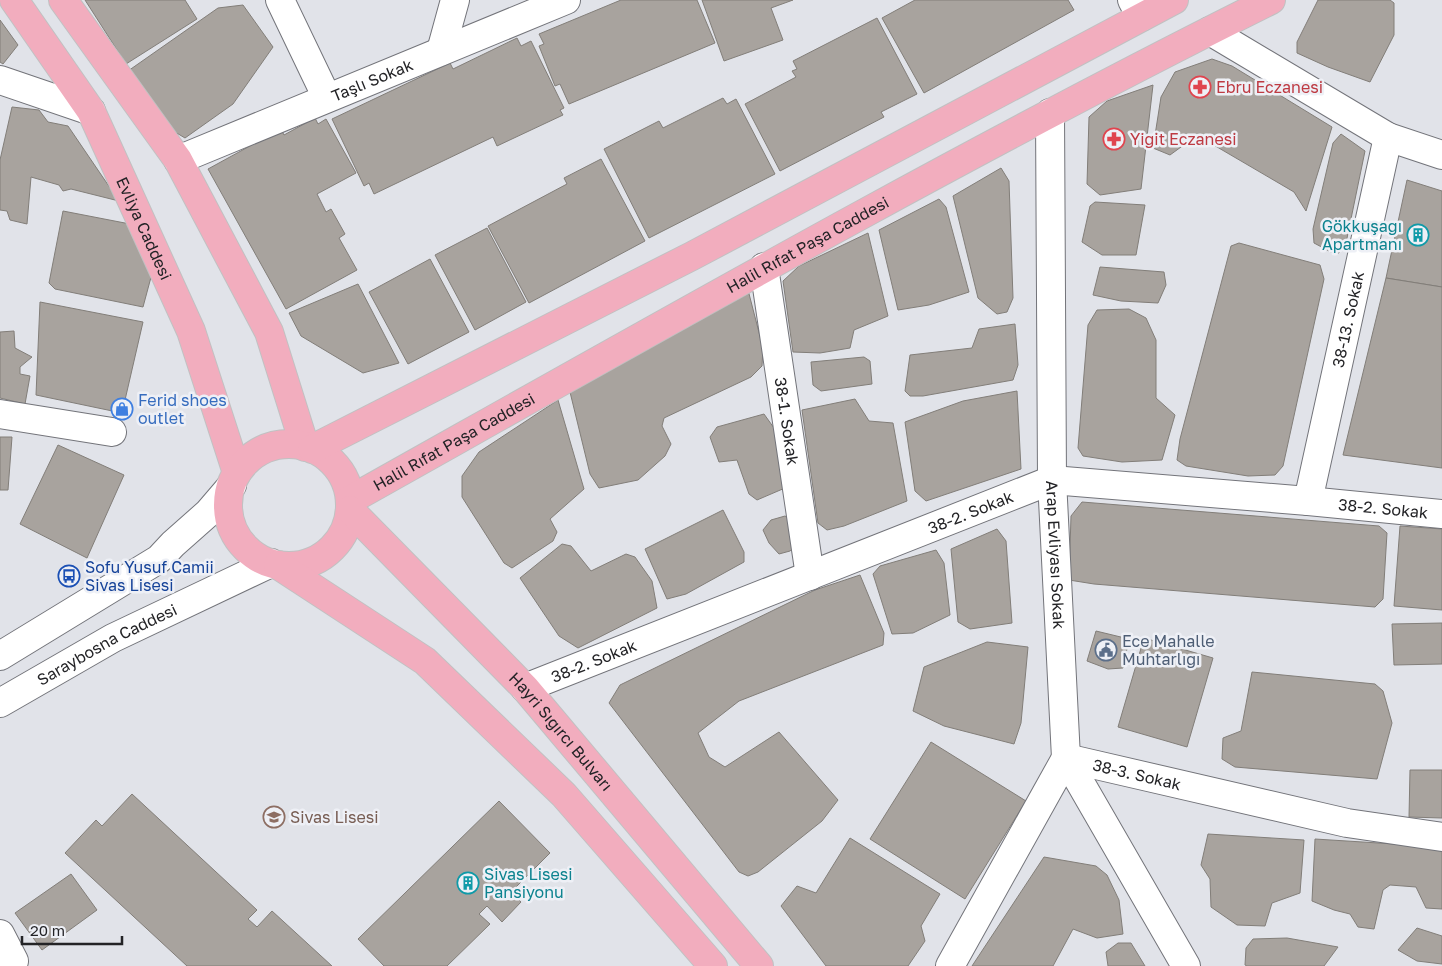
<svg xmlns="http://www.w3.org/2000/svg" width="1442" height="966" font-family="'Golos Text',sans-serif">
  <rect width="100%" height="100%" fill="#e1e3e9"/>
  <g fill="#a8a39e" stroke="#827e79">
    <polygon points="85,0 185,0 197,19 126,64"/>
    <polygon points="621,0 697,0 715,43 569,104 560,84 555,86 539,46 544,44 539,34"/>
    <polygon points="702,0 793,0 771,8 783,40 724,61"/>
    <polygon points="915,0 1068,0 1074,10 924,93 882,18"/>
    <polygon points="1318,0 1390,0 1394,3 1394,35 1370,82 1328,67 1297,53 1297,42"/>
    <polygon points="243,5 273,47 233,104 185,138 170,129 128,71 218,8"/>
    <polygon points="877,18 917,94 881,112 884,117 780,171 745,104 796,77 792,71 797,69 793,61"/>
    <polygon points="0,20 18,45 3,64 0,62"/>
    <polygon points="517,38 521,46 531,41 564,108 560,110 563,115 497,146 493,137 374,194 369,183 364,186 332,119 450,63 453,69"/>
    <polygon points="1212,59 1232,66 1332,127 1306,211 1294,192 1212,144 1192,139 1170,155 1153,148 1161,97 1175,72"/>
    <polygon points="1153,85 1141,189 1100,195 1087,184 1089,117 1107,101"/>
    <polygon points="723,98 727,104 736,99 775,174 649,238 604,149 659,121 663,128"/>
    <polygon points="12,107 39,110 48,122 68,126 119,201 71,189 63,191 59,185 31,177 27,224 10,220 7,211 0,210 0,160"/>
    <polygon points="315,118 318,124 326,119 356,173 317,194 326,212 331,209 345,234 339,238 357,270 286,309 208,169 281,129 284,135"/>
    <polygon points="1341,134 1365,151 1346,243 1339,253 1331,252 1314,243 1313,229 1333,143"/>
    <polygon points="601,159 645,241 529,303 488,226 567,184 564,178"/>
    <polygon points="1001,168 1009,181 1013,298 1007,312 997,314 978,298 953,196"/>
    <polygon points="1407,180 1442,191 1442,287 1386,278"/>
    <polygon points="939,199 946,207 969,292 929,305 898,310 879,230"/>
    <polygon points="1095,202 1145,205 1136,255 1102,255 1082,242 1090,206"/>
    <polygon points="63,211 130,224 154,266 143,307 55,289 49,283"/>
    <polygon points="487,228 526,302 475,330 435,255"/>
    <polygon points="868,233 888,316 854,330 850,348 820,353 793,352 783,281 799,266"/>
    <polygon points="1239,243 1320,265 1324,279 1283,466 1275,475 1248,476 1186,466 1177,460 1180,439 1231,246"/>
    <polygon points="430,259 469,332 408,364 369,292"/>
    <polygon points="1100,267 1164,272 1166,285 1158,303 1121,301 1093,295"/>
    <polygon points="1386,278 1442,287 1442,468 1343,455"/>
    <polygon points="358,284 399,363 363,373 301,336 289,313"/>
    <polygon points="747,286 763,348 762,366 751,377 664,418 662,426 671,444 665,456 638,480 599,488 590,474 570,392 672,324"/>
    <polygon points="40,302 143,322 122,413 36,395"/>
    <polygon points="1129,309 1146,318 1156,340 1156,398 1175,415 1162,460 1122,462 1083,456 1078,448 1088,325 1097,310"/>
    <polygon points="1015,324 1018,365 1013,380 923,396 910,396 905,391 910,355 972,348 979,329"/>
    <polygon points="14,331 15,348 32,357 20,367 20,374 30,376 25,404 0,398 0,332"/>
    <polygon points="864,357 870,361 872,384 821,391 813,385 811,362"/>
    <polygon points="1017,391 1021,469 926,501 915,491 905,422 963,401"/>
    <polygon points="855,399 869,421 893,423 907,501 844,526 827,530 818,523 802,410"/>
    <polygon points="558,400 584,489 550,519 557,532 553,541 512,568 504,563 462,497 462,476 479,452"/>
    <polygon points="764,414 774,428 792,485 757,500 749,494 737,460 719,462 710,437 717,427"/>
    <polygon points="0,437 12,437 8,490 0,490"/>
    <polygon points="58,445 124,475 87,558 20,524"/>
    <polygon points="1082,502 1379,526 1387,533 1383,599 1375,607 1094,584 1069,580 1071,516"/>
    <polygon points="723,510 744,552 744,562 686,594 667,599 645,549"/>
    <polygon points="785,516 794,521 802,541 790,551 779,554 769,543 763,530 771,520"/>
    <polygon points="1400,526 1442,529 1442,610 1394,606"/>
    <polygon points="997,529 1006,541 1012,623 970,629 958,622 951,549"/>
    <polygon points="562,544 571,546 591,571 626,554 635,557 652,581 657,608 578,648 559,636 520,578"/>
    <polygon points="936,550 944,563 950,615 913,633 892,634 873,574 880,566"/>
    <polygon points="860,575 884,633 883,645 739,701 698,733 709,757 725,767 779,732 838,800 822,821 758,872 748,876 739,872 609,703 620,685 815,590"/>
    <polygon points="1442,623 1442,664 1394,665 1392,624"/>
    <polygon points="1096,631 1129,639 1123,668 1108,669 1087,661"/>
    <polygon points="1144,638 1213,658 1187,747 1118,727"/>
    <polygon points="987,642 1028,647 1021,723 1014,744 944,726 913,711 924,667"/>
    <polygon points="1252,672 1375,684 1383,691 1392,723 1377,779 1235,767 1222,759 1223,738 1241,731"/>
    <polygon points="931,742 1026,801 965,899 870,839"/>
    <polygon points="1410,770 1442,770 1442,818 1409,817"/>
    <polygon points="132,794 257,910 248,919 257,927 272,911 332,966 187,966 65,853 96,820 102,826"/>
    <polygon points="499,801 550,853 511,892 521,902 502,922 487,906 479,914 490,924 447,966 384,966 358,939"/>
    <polygon points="1208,834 1304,840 1300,893 1272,903 1265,926 1237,925 1211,907 1210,879 1201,865"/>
    <polygon points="850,838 940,894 921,926 925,941 908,966 826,966 781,906 797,886 816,893"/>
    <polygon points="1315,839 1442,847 1442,909 1426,908 1416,887 1390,885 1383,890 1374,929 1358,927 1350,914 1334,910 1312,901"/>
    <polygon points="1044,857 1096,866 1107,875 1119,900 1123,934 1097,938 1073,929 1053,966 972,966"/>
    <polygon points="71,874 97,910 42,950 15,913"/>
    <polygon points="1417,928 1442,936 1442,964 1417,961 1398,950"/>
    <polygon points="1287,938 1338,947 1324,966 1247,966 1245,965 1246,948 1253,939"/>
    <polygon points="1118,943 1131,943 1145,966 1108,966 1106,952"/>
  </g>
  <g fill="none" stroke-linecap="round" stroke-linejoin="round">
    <g stroke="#73747a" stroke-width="30">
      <g id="minor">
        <polyline points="280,0 327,98"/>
        <polyline points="1132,0 1141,17"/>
        <polyline points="1210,31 1388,137 1442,155"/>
        <polyline points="441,51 455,0"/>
        <polyline points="0,80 91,111"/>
        <path id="s1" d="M 1050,113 L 1052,480 L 1066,758 L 1186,966"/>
        <path id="s2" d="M 178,160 L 566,0"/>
        <path id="s3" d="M 764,267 L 810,576"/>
        <polyline points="0,414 112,432"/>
        <path id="s4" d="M 1308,501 L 1388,137"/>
        <polyline points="0,656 159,559 173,544 208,513 232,485"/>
        <path id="s5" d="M 525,688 L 1052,480 L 1308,501 L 1442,514"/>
        <path id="s6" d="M 0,703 L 113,638 L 271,563"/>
        <polyline points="0,934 14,961 7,966"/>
        <path id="s7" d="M 950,966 L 1066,758 L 1347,823 L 1442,837"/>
      </g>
    </g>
    <g stroke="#c1c1c2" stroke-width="30">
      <g id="major">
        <path id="s8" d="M 14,0 L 91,111 L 191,331 L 237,473"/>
        <polyline points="63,0 178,160 269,332 305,447"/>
        <circle cx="289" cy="505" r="61"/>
        <polyline points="312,449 692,256 1174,0"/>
        <path id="s9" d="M 350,500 C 655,329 958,156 1271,0"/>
        <path id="s10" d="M 350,510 L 525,688 L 759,966"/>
        <polyline points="278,565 425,661 564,795 713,966"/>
      </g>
    </g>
    <use href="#minor" stroke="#fff" stroke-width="28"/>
    <use href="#major" stroke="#f2adbe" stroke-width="28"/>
  </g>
  <defs>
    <g id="pharmacy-ring" transform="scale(1.125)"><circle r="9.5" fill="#eef0f6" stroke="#e0444e" stroke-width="1.5"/><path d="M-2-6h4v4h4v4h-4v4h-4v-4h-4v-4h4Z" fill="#e0444e"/></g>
    <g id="building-ring" transform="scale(1.125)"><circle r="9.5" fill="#eef0f6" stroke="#0f9aa8" stroke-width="1.5"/><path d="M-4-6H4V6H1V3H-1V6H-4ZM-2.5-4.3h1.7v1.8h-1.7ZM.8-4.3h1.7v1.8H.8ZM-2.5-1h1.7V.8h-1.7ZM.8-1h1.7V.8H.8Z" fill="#0f9aa8"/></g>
    <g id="shop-ring" transform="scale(1.125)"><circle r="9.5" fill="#eef0f6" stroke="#3f7fe0" stroke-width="1.5"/><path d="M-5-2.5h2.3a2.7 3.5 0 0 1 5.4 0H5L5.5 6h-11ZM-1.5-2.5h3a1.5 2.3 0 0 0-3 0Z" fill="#3f7fe0"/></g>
    <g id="bus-ring" transform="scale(1.125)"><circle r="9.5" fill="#eef0f6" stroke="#1a4fb4" stroke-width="1.5"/><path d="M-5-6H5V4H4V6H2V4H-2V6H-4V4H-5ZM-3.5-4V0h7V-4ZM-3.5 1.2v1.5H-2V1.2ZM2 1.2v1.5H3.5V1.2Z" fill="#1a4fb4"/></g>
    <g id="civic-ring" transform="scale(1.125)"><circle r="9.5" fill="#eef0f6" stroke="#5c6f8a" stroke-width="1.5"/><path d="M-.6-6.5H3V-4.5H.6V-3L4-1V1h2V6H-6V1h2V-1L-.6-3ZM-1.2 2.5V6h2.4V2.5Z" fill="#5c6f8a"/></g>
    <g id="school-ring" transform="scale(1.125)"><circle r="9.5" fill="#eef0f6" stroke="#8d6e63" stroke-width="1.5"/><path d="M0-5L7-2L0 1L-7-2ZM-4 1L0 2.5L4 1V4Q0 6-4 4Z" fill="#8d6e63"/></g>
  </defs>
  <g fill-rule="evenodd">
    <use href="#pharmacy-ring" x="1200" y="87"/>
    <use href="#pharmacy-ring" x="1114" y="139"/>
    <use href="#building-ring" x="1418" y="235"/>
    <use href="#shop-ring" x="122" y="409"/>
    <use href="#bus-ring" x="69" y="576"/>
    <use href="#civic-ring" x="1106" y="650"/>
    <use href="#school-ring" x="274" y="817"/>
    <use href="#building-ring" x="468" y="883"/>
  </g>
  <g text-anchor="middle" stroke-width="5" stroke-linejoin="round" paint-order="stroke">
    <g font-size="16" fill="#232326" stroke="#eef0f6">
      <text dy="6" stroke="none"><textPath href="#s2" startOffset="210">Taşlı Sokak</textPath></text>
      <text dy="6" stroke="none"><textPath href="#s8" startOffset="264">Evliya Caddesi</textPath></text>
      <text dy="6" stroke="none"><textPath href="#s9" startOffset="524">Halil Rıfat Paşa Caddesi</textPath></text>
      <text dy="6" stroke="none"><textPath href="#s4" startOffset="186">38-13. Sokak</textPath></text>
      <text dy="6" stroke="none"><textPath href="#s3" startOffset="156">38-1. Sokak</textPath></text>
      <text dy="6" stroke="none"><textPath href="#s9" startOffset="119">Halil Rıfat Paşa Caddesi</textPath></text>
      <text dy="6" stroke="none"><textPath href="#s5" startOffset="899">38-2. Sokak</textPath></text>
      <text dy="6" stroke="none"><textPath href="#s5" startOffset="479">38-2. Sokak</textPath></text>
      <text dy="6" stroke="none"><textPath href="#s1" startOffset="442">Arap Evliyası Sokak</textPath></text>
      <text dy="6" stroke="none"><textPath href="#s6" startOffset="122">Saraybosna Caddesi</textPath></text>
      <text dy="6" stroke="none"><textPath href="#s5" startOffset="74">38-2. Sokak</textPath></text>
      <text dy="6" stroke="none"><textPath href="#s10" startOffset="306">Hayri Sığırcı Bulvarı</textPath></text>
      <text dy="6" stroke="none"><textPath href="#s7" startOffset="311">38-3. Sokak</textPath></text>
    </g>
    <g font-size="16" fill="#be3a42" stroke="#eef0f6" text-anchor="start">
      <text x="1216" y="93">Ebru Eczanesi</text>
      <text x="1130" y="145">Yiğit Eczanesi</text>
    </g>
    <g font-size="16" fill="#0d838f" stroke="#eef0f6" text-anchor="end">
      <text x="1402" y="232">Gökkuşağı<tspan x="1402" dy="18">Apartmanı</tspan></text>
      <text x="484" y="880" text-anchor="start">Sivas Lisesi<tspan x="484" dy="18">Pansiyonu</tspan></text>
    </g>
    <g font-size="16" fill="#366cbe" stroke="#eef0f6" text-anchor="start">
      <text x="138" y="406">Ferid shoes<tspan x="138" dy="18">outlet</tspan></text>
    </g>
    <g font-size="16" fill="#164399" stroke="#eef0f6" text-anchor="start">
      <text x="85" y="573">Sofu Yusuf Camii<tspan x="85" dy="18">Sivas Lisesi</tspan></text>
    </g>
    <g font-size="16" fill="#4e5e75" stroke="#eef0f6" text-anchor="start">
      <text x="1122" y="647">Ece Mahalle<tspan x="1122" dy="18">Muhtarlığı</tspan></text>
    </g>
    <g font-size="16" fill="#785e54" stroke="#eef0f6" text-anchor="start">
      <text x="290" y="823">Sivas Lisesi</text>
    </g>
  </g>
  <path d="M22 936v8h100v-8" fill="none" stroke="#232326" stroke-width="2.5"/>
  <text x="30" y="936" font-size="15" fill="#232326" stroke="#eef0f6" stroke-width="4" paint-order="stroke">20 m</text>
</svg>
